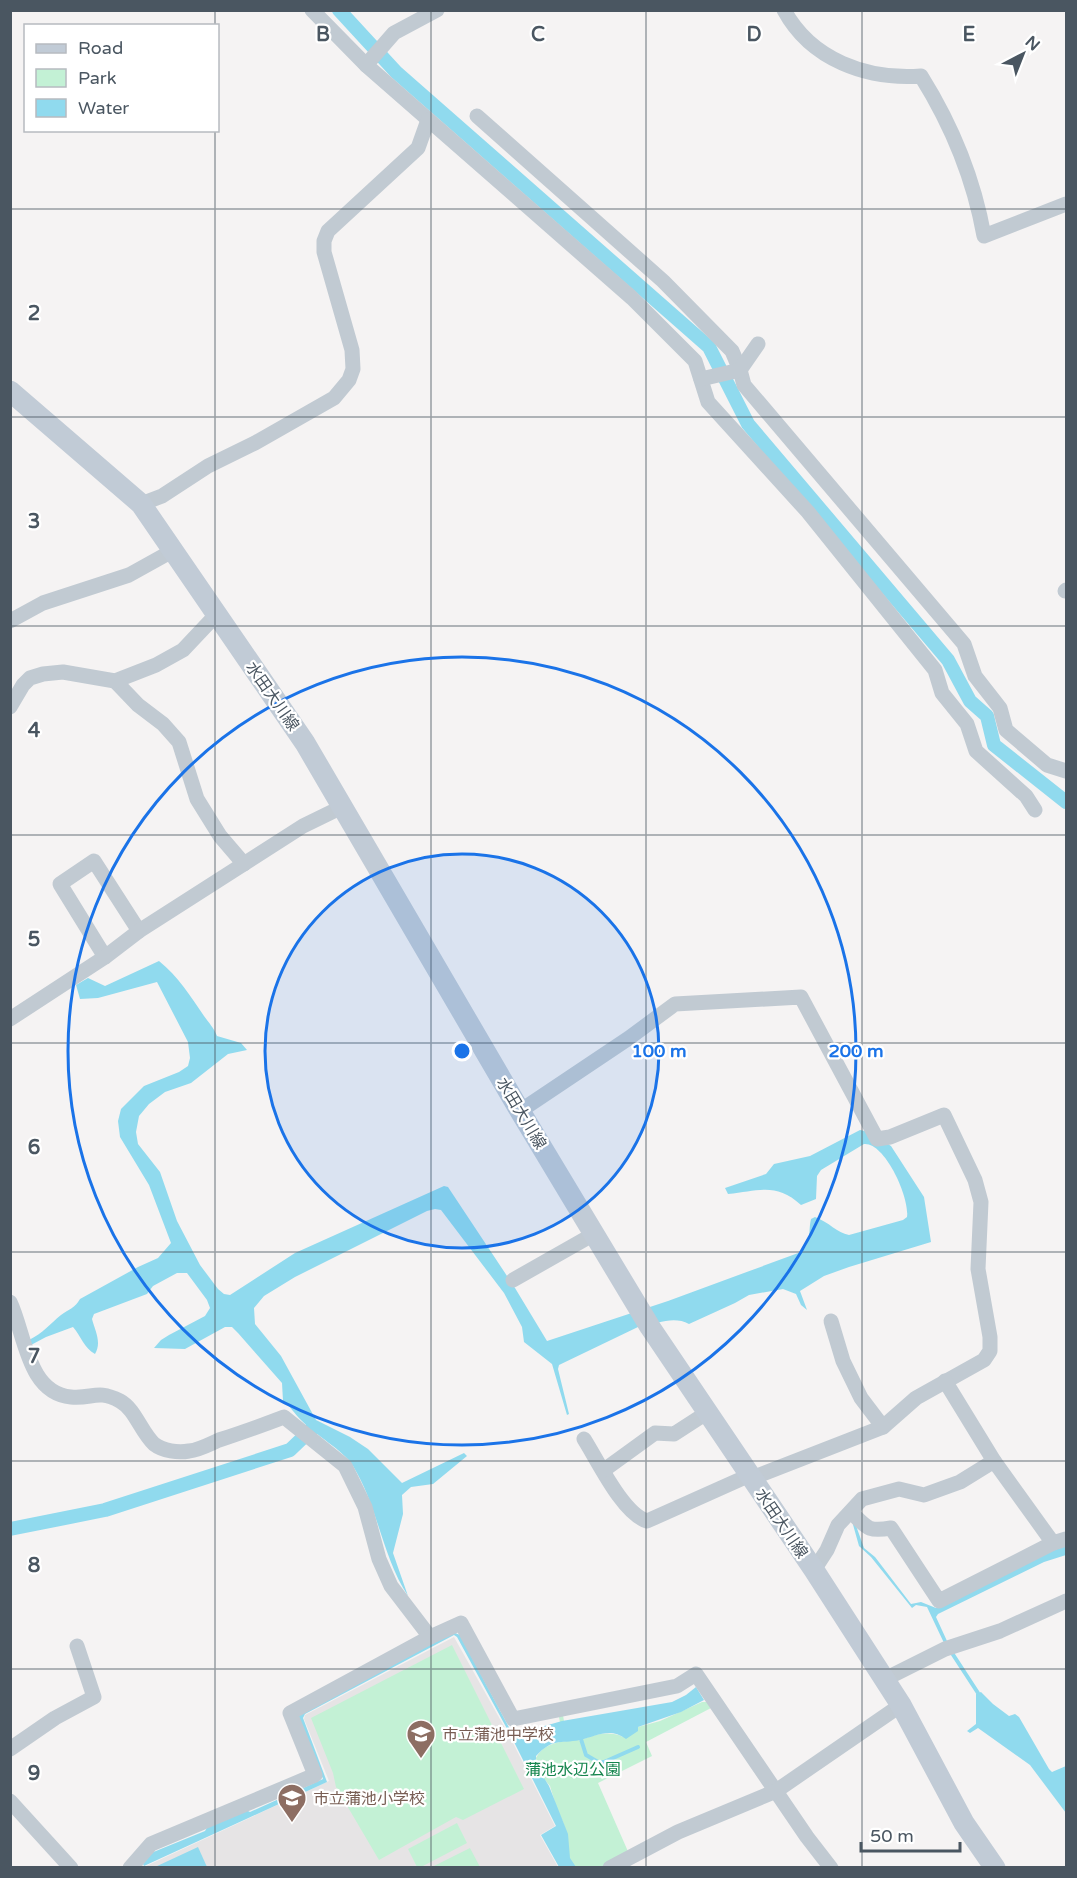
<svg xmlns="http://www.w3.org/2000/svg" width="1077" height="1878" font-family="'Varela Round','Noto Sans JP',sans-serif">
  <rect width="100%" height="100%" fill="#f5f3f3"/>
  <polygon fill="#e6e4e5" points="454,1637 510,1737 555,1826 540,1835 558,1867 139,1868 142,1864 144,1867 329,1781 304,1719 305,1715"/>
  <g fill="#c3f1d5">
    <polygon points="452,1645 524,1789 463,1820 456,1817 379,1860 336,1787 333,1773 311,1718"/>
    <path d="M 702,1702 L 707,1702 L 711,1708 L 646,1742 L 652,1756 L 598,1783 L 630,1856 L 606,1867 L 575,1867 L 569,1857 L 567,1834 L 563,1822 L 557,1809 L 550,1786 L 540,1774 L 535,1760 C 543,1743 558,1742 575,1740 L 575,1736 L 566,1738 L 565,1733 L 562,1733 L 559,1717 L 563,1715 L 565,1728 L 568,1728 L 569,1733 L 577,1732 L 579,1741 C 593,1735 608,1730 623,1737 L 638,1727 L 660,1721 Z"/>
    <polygon points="457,1823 467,1843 421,1867 417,1867 408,1849"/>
    <polygon points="470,1848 480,1867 432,1867"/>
  </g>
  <g fill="#90daee">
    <path d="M 159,961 C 178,976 191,997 204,1016 C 209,1023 214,1028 217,1036 L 241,1043 L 247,1050 L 228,1054 L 191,1083 L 165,1092 L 149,1104 L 139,1116 L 136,1132 L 138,1144 L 160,1172 L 177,1221 L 200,1265 L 218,1289 L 224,1294 L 230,1295 L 295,1253 L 444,1186 L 448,1187 L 515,1288 L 547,1341 L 668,1301 L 801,1252 C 812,1242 808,1232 811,1219 L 815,1217 C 829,1222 837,1233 849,1235 L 903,1220 L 907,1217 C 910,1198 885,1142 864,1144 L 821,1170 L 817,1176 L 816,1199 L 801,1205 C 776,1182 759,1191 728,1194 L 725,1188 L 766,1174 L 774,1164 L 810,1156 L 860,1130 L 869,1132 L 891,1146 L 924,1197 L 931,1242 L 849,1267 L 824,1276 L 800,1291 L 807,1310 L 801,1305 L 796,1294 L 783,1289 L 749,1295 L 735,1303 L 689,1324 C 674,1316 657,1323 642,1328 L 638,1327 L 559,1365 L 558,1369 L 569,1414 L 567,1415 L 552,1364 L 524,1342 L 522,1327 L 504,1293 L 441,1210 L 435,1209 L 427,1211 L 295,1277 L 264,1296 L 254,1308 L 255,1324 L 281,1356 L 316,1420 L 350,1437 L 368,1449 L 402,1483 L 464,1453 L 467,1456 L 433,1484 L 411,1487 L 402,1495 L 403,1514 L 393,1553 L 408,1596 C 382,1556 378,1507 353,1466 C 343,1450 315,1435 301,1420 C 294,1413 291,1407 283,1401 L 282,1383 L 238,1333 L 232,1327 L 225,1327 L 185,1349 L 154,1348 L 161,1340 L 169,1335 L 205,1316 L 210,1308 L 207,1300 L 187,1273 L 177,1273 L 153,1286 L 147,1294 L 94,1314 L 92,1319 C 95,1331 102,1342 95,1354 C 84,1348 81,1336 73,1327 L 46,1337 L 31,1345 L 29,1340 C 43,1333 50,1324 61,1315 C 69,1309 75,1308 80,1299 L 138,1267 L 158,1258 L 171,1243 L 149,1185 L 120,1137 L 118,1121 L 121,1109 L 144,1086 L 179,1072 L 188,1066 L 190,1058 L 188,1042 L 157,982 L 98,998 L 80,999 L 76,985 L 88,978 L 105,986 Z"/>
    <polygon points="854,1520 864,1548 875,1557 911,1604 921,1602 936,1608 1051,1551 1066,1546 1066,1555 1044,1562 938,1614 936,1617 947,1641 944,1643 927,1607 916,1605 912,1608 871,1557 859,1546 852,1521"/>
    <path d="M 453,1632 L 460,1635 L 513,1735 L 562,1721 L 672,1702 L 686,1695 L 696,1687 L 704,1700 L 681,1712 L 638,1727 L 638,1731 L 626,1739 C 610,1727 597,1736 580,1740 C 559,1744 553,1738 536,1756 L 536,1765 L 549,1786 L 568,1834 L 570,1858 L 576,1867 L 559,1867 L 541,1835 L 556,1826 L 511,1736 L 457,1637 L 454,1635 L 305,1714 L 303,1718 L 327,1782 L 144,1866 L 143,1864 L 151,1853 L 205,1831 L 208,1826 L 244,1809 L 250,1812 L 323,1779 L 298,1716 Z"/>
    <polygon points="981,1692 993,1704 1009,1716 1015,1714 1019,1717 1049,1769 1052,1772 1066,1766 1066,1813 1030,1765 978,1728 970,1733 967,1731 976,1724 976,1694"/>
    <polygon points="198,1847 207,1867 155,1867"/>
  </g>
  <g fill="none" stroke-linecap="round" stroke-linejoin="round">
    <g stroke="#90daee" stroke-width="4">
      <polyline points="950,1650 978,1693"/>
      <polyline points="580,1736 586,1755 598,1762 604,1762 638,1747"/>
    </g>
    <g stroke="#90daee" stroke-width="14">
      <polyline points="339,10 396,72 709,347 748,424 948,660 970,701 987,716 994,745 1066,802"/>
      <polyline points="10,1529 105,1510 290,1450 313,1428"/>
    </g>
    <g stroke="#c1cad2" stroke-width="15">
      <polyline points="312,10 366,65 632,298 695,361 708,402 808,512 935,670 942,693 967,724 976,751 1026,796 1035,810"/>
      <path d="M 784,10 C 811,60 867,80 921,76 C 951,124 974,180 984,236 L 1066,204"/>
      <polyline points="366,65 394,33 437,10"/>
      <polyline points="477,116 663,281 732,351 740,370 744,385 964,644 975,676 1000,708 1006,730 1047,765 1066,771"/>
      <polyline points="701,379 740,370 758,344"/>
      <polyline points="141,504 162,496 208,466 255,443 334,398 349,380 353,369 352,350 324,252 324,241 328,231 418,148 428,120"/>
      <polyline points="1065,591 1066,590"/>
      <polyline points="10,621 43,603 129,575 174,550"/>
      <polyline points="115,681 138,705 163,724 179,742 197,799 220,836 244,864"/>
      <polyline points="10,707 23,685 30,678 43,674 63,672 115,681 156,665 183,650 216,615"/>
      <polyline points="105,957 60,884 94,861 139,931"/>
      <polyline points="10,1019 105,957 139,931 303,826 344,806"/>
      <polyline points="520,1111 629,1038 675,1004 801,997 877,1139 890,1137 944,1115 975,1180 981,1202 978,1269 990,1337 990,1351 984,1360 916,1398 883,1427 752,1478"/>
      <polyline points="513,1280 594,1234"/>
      <path d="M 10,1302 C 25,1333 27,1393 71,1397 C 93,1399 97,1389 120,1401 C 135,1409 141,1432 154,1444 C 163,1451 178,1453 189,1451 C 199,1450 210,1444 219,1440 C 241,1433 263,1425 284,1417 L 345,1466 L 365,1507 L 379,1559 L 391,1586 L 430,1637"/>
      <polyline points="831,1321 843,1361 861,1398 883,1427"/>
      <polyline points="945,1381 994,1461 1053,1543 1066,1539"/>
      <path d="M 584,1439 C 598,1461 623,1514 647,1521 L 750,1475"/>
      <polyline points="604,1470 655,1433 674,1434 708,1412"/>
      <path d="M 851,1512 C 867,1528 868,1532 891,1528 L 939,1601 L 1053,1543"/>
      <polyline points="814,1570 827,1550 838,1525 862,1499 899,1489 924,1495 960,1482 994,1461"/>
      <polyline points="885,1679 945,1649 1000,1631 1066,1601"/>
      <polyline points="10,1749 55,1718 94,1697 77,1646"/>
      <polyline points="10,1801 71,1868"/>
      <polyline points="130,1868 151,1844 315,1775 290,1713 430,1637 461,1623 513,1719 677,1686 696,1674 807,1837 831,1868"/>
      <polyline points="610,1868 678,1832 776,1791 901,1705"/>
    </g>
    <polyline stroke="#c1cbd6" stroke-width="21" points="10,391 141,504 305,743 520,1111 650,1327 814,1570 901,1705 964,1823 995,1868"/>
  </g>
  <path fill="none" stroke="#4a5661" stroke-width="1.5" stroke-opacity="0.55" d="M 215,10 L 215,26M 431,10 L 431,1868M 646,10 L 646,1868M 862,10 L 862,1868M 215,130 L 215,1868M 10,209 L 1066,209M 10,417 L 1066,417M 10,626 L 1066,626M 10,835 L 1066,835M 10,1043 L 1066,1043M 10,1252 L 1066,1252M 10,1461 L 1066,1461M 10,1669 L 1066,1669"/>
  <circle cx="462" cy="1051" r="197" fill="#1a73e8" fill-opacity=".12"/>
  <g fill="none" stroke="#1a73e8" stroke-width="3">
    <circle cx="462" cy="1051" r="197"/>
    <circle cx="462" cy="1051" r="394"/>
  </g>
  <defs>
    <g id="school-pin" transform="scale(1.5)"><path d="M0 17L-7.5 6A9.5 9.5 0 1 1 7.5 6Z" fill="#8d6e63" stroke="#fff"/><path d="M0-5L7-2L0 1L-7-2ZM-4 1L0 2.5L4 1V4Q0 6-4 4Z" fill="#fff"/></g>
  </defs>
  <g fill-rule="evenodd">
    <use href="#school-pin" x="421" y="1734"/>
    <use href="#school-pin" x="292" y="1798"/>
  </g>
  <g text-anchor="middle" stroke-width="4.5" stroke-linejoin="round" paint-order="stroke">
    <g font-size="16" fill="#4a5661" stroke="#fff">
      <text transform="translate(273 696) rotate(55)" y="6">水田大川線</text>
      <text transform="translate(522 1113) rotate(59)" y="6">水田大川線</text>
      <text transform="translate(782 1523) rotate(56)" y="6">水田大川線</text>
    </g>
    <g font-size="16" fill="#785e54" stroke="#fff" text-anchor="start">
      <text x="442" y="1740">市立蒲池中学校</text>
      <text x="313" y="1804">市立蒲池小学校</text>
    </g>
    <g font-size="16" fill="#17864f" stroke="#fff">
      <text x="573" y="1775">蒲池水辺公園</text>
    </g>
  </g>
  <g font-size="20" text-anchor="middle" font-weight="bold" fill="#4a5661" stroke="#fff" stroke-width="4.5" stroke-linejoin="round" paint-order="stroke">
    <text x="323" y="41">B</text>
    <text x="538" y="41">C</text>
    <text x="754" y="41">D</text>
    <text x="969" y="41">E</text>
    <text x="34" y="320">2</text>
    <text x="34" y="528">3</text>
    <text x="34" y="737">4</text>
    <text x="34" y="946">5</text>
    <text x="34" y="1154">6</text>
    <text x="34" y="1363">7</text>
    <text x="34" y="1572">8</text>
    <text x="34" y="1780">9</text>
  </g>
  <circle cx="462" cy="1051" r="9" fill="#1a73e8" stroke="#fff" stroke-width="3"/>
  <g font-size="18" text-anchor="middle" font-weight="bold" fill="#1a73e8" stroke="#fff" stroke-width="4.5" stroke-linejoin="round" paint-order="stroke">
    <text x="659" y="1057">100 m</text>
    <text x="856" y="1057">200 m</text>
  </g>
  <rect width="1077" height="1878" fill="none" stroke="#4a5661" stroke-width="24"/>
  <rect x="24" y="24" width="195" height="108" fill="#ffffff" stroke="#b7bbc0" stroke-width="1.5"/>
  <rect x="36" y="44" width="30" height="9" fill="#c1cbd6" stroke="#b7bbc0" stroke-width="1.5"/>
  <text x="78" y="54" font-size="18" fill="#4a5661">Road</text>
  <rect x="36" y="69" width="30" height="18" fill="#c3f1d5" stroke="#b7bbc0" stroke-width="1.5"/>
  <text x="78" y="84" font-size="18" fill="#4a5661">Park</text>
  <rect x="36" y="99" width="30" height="18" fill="#90daee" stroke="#b7bbc0" stroke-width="1.5"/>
  <text x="78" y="114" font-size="18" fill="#4a5661">Water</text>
  <g transform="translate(1023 54) rotate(42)" stroke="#ffffff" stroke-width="4.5" paint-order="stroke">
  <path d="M0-4.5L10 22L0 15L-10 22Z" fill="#4a5661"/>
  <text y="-9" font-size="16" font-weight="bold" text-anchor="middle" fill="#4a5661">N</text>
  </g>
  <path d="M861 1842v9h99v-9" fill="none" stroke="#4a5661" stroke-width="3"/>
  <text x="870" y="1842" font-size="18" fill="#4a5661" stroke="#ffffff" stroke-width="4.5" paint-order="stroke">50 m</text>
</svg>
